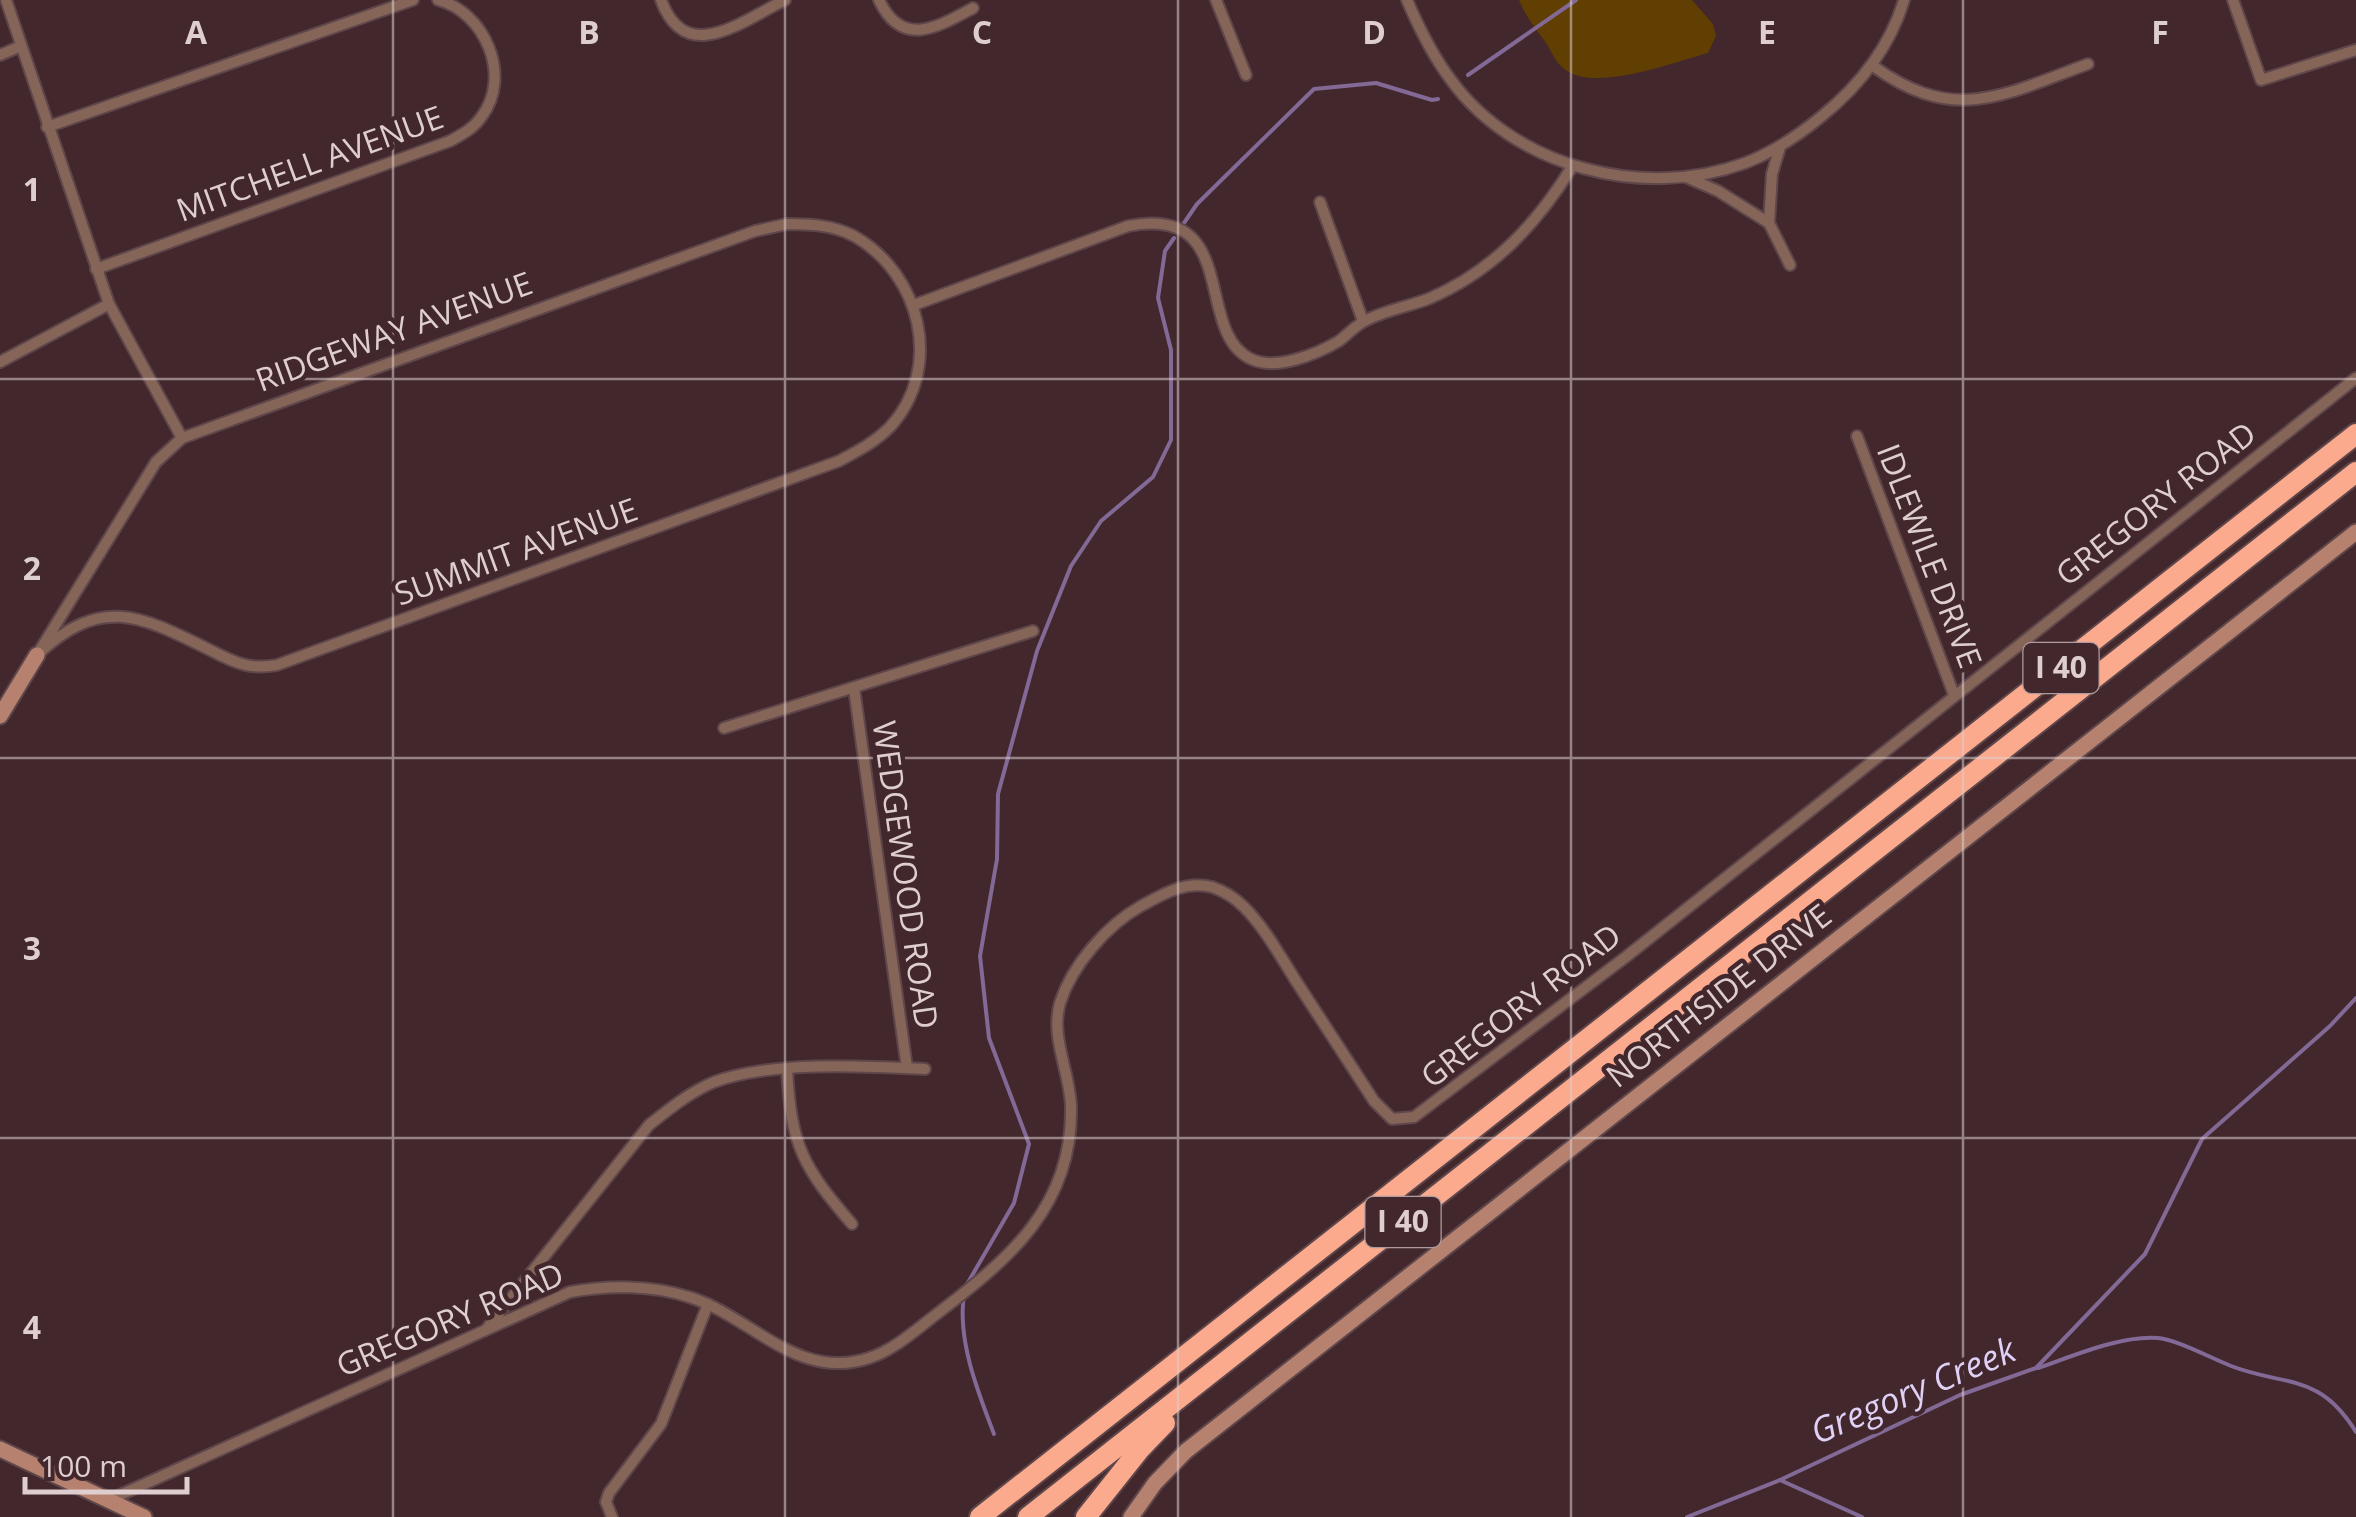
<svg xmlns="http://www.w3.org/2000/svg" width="2356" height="1517" font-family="'Open Sans',sans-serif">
  <rect width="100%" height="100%" fill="#42282d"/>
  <path fill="#613e02" d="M 1519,0 L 1692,0 L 1713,24 L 1716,36 L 1708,53 C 1674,62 1590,95 1562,67 C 1554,60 1550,48 1544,40 C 1534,27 1525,15 1519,0 Z"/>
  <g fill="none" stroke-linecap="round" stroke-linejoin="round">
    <g stroke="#836996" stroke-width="4">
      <polyline points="1468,75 1576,0"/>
      <polyline points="1184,223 1197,204 1314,89 1376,83 1432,100 1438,99"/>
      <polyline points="966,1286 1014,1203 1029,1144 989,1038 980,956 997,859 998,794 1037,651 1071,566 1101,521 1153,477 1171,440 1171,350 1158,298 1165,251 1174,238"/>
      <path d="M 964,1295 C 957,1340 978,1392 994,1434"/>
      <path d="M 2038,1368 C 2073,1356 2121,1335 2158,1338 C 2178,1340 2211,1358 2231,1366 C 2286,1387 2319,1372 2356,1432"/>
      <polyline points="1780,1480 1862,1517"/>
      <polyline points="1687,1517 1780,1480 1960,1395 2036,1368 2145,1254 2202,1139 2330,1026 2356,998"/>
    </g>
    <g stroke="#5e464a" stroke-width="14">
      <g id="street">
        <polyline points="6,0 109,304 182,438"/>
        <path d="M 661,0 C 686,67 742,21 785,0"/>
        <path d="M 879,0 C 902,49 938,27 973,8"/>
        <polyline points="1216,0 1246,75"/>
        <path d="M 1407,0 C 1419,28 1432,55 1451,80 C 1515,168 1644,200 1745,163 C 1774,152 1799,135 1822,116 C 1860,85 1890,47 1904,0"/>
        <polyline points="2233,0 2261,80 2356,50"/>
        <polyline points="0,55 21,46"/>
        <path d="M 1873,66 C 1955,125 2003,95 2088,64"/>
        <polyline points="47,127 413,0"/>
        <polyline points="1780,147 1772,174 1769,223 1790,265"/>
        <polyline points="1686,177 1718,191 1769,223"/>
        <polyline points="1320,202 1363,321"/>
        <path d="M 787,224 C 810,224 833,225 854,236 C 921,274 944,368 890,427 C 875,442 858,451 839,461 L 277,665 C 251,670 235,663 212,651 C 141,616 102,594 37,655 L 156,462 L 182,438 L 755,231 Z"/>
        <path d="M 96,269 L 450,141 C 463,134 474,128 482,116 C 512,76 485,12 438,0"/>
        <path d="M 914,305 L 1128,226 C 1242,204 1193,332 1251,359 C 1276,371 1317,354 1339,341 C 1347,335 1354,327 1363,322 C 1382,311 1407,307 1428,299 C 1492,272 1536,225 1572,167"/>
        <polyline points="0,362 109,304"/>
        <polyline points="1857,436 1954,695"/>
        <polyline points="854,688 907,1068"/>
        <polyline points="724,728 1033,631"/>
        <path d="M 787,1069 C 791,1146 803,1167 852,1224"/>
        <path d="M 488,1327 L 649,1125 C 669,1109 690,1092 714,1082 C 771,1061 864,1066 925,1069"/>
        <path d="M 109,1500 L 570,1292 C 608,1285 652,1285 689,1297 C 751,1316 798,1382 869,1358 C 894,1350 917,1329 938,1313 C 1010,1258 1073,1206 1071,1107 C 1070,1072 1050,1037 1060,1003 C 1072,965 1107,925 1141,906 C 1163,894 1186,880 1212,887 C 1224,891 1235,898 1244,907 C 1265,928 1280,956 1296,981 C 1322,1021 1348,1061 1374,1101 L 1392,1119 L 1414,1117 L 1627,956 L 2356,378"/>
        <polyline points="612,1517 606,1502 609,1493 661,1424 708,1304"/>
      </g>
    </g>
    <g stroke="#5e464a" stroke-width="19">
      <g id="secondary">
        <polyline points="0,716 37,655"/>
        <polyline points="0,1449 144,1517"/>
        <polyline points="1131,1517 1155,1483 1186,1451 2356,532"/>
      </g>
    </g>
    <g stroke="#5e464a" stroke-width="24">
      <g id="highway">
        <polyline points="980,1517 2356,434"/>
        <polyline points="1028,1517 2356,472"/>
        <polyline points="1086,1517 1140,1449 1165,1423"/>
      </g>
    </g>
    <use href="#street" stroke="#866559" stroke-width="10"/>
    <use href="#secondary" stroke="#b6816e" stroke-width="15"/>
    <use href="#highway" stroke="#fcaa8d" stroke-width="20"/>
  </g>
  <path fill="none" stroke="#dfced0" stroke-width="2.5" stroke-opacity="0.55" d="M 393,0 L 393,1517M 785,0 L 785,1517M 1178,0 L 1178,1517M 1571,0 L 1571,1517M 1963,0 L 1963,1517M 0,379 L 2356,379M 0,758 L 2356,758M 0,1138 L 2356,1138"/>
  <g text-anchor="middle" stroke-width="9" stroke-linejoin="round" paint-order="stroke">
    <g fill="#42282d" stroke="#b09c9f" stroke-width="2.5">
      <rect x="2023.5" y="643" width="75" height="50" rx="8"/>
      <rect x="1365.5" y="1197" width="75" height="50" rx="8"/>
    </g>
    <g font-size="30" font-weight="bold" fill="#dfced0">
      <text x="2061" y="678">I 40</text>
      <text x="1403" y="1232">I 40</text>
    </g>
    <g font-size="32" fill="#dfced0" stroke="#42282d">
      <text transform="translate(310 164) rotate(-20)" y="11">MITCHELL AVENUE</text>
      <text transform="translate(394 332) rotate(-20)" y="11">RIDGEWAY AVENUE</text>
      <text transform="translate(2156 504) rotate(-38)" y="11">GREGORY ROAD</text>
      <text transform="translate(516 552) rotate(-20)" y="11">SUMMIT AVENUE</text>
      <text transform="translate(1929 556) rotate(69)" y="11">IDLEWILE DRIVE</text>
      <text transform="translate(905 875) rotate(82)" y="11">WEDGEWOOD ROAD</text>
      <text transform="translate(1719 996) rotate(-38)" y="11">NORTHSIDE DRIVE</text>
      <text transform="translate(1521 1006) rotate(-38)" y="11">GREGORY ROAD</text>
      <text transform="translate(450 1320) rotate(-23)" y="11">GREGORY ROAD</text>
    </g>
    <g font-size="35" font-style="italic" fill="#dfd0f6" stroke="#42282d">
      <text transform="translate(1913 1391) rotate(-23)" y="12">Gregory Creek</text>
    </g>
  </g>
  <g font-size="32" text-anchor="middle" font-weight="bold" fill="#dfced0" stroke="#42282d" stroke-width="9" stroke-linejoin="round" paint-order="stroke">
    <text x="196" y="44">A</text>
    <text x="589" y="44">B</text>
    <text x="982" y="44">C</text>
    <text x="1374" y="44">D</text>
    <text x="1767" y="44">E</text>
    <text x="2160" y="44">F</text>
    <text x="32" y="201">1</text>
    <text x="32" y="580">2</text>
    <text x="32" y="960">3</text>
    <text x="32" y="1339">4</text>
  </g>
  <path d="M25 1477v15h162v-15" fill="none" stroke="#dfced0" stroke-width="5"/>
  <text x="40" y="1477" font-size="30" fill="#dfced0" stroke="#42282d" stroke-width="8" paint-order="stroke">100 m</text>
</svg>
